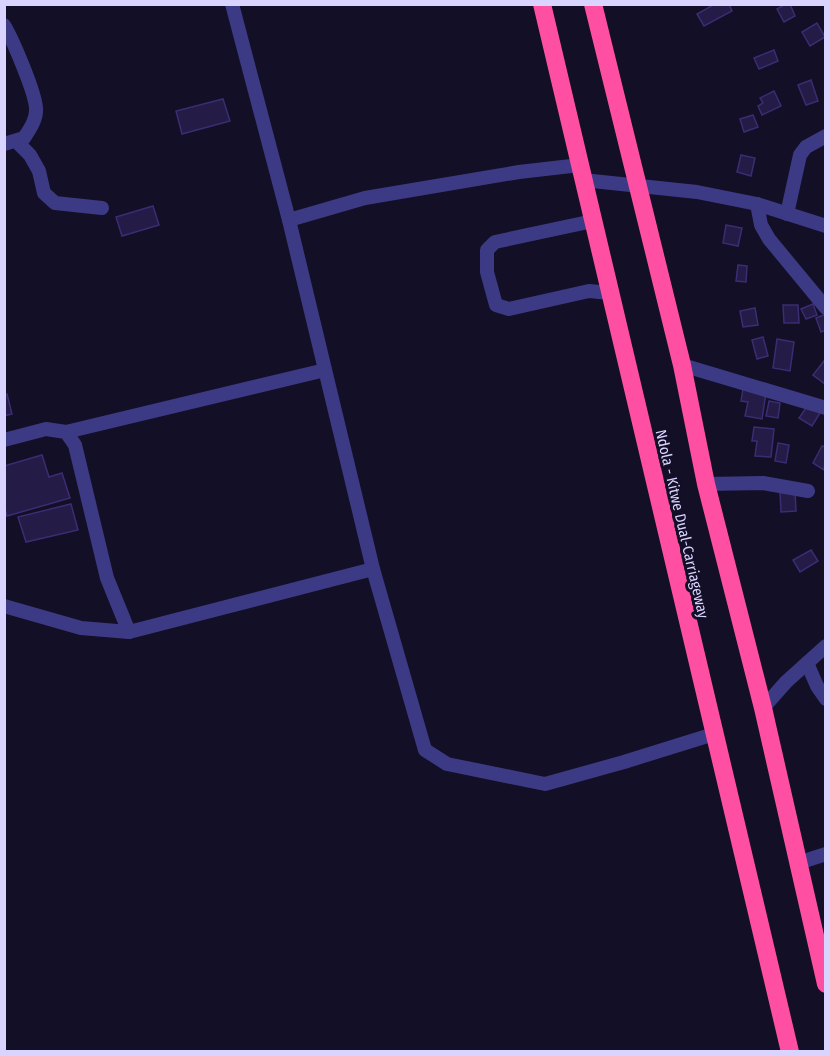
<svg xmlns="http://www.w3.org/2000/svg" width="830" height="1056" font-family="'Fira Sans Condensed',sans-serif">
  <rect width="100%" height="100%" fill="#130f26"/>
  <g fill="#241b47" stroke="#3b2d73" stroke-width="1.5">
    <polygon points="715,4 729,4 732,11 704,26 697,14"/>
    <polygon points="786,4 790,4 795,16 784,22 777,9"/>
    <polygon points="817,23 825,37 810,46 802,32"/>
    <polygon points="774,50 778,61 759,69 754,58"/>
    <polygon points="811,80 818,101 806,105 798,85"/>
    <polygon points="774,91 781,106 762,115 758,106 763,103 760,98"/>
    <polygon points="223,99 230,121 182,134 176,111"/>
    <polygon points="753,115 758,127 744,132 740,119"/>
    <polygon points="741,155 755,158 751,176 737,172"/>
    <polygon points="153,206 159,225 122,236 116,217"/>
    <polygon points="726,225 742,228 738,246 723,243"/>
    <polygon points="738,265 747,266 746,282 736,281"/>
    <polygon points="813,304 817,315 806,319 801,309"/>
    <polygon points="783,305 798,305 799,323 784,323"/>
    <polygon points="755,308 758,325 743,327 740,311"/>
    <polygon points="826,314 826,330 821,332 816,318"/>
    <polygon points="763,337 768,356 757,359 752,340"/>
    <polygon points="777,339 794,342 790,371 773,368"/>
    <polygon points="824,361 826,362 825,384 813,375"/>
    <polygon points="743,389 766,393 762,419 745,416 748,402 741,401"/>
    <polygon points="4,394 7,394 12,414 4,416"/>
    <polygon points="769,401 780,403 778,418 766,416"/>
    <polygon points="808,405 820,413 812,426 799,418"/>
    <polygon points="754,427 774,429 771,457 755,456 757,441 752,441"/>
    <polygon points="778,443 789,445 786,463 775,461"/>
    <polygon points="822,446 826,447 824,470 813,463"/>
    <polygon points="42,455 49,477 62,473 70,498 7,516 4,506 4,466"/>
    <polygon points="795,491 796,511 781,512 780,492"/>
    <polygon points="71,504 78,530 26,542 18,517"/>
    <polygon points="811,550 818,561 800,572 793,560"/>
  </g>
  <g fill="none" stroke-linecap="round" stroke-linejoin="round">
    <g stroke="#3d3a85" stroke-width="14">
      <polyline points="232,4 289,220 373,569 425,750 447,764 545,784 624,762 714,734"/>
      <path d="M 4,25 C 13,40 35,92 36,108 C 37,119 30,129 24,138 L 4,144"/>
      <polyline points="16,141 30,155 39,171 44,193 55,203 102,208"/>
      <polyline points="583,180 697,192 757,204 826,226"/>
      <polyline points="757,204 761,225 769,239 826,308"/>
      <polyline points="787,214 800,155 806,147 826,136"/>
      <polyline points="289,220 365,198 519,172 580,165"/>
      <polyline points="593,221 495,242 487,250 487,272 496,305 509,309 589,291 610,293"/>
      <polyline points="682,365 826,408"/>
      <polyline points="66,432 325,370"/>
      <polyline points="4,440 46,429 66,432 75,445 107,578 129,632"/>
      <polyline points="706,484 763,483 808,491"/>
      <polyline points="4,606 81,628 129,632 373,569"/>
      <polyline points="807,663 817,686 826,699"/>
      <polyline points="763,708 786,682 826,646"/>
      <polyline points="798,863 826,854"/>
    </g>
    <g stroke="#ff4fa3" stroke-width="18">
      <polyline points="542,4 790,1052"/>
      <polyline points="593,4 682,365 706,484 763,708 826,984"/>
    </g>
  </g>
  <g text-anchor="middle" stroke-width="6" stroke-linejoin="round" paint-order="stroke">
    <g font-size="15" fill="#d9d4ff" stroke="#130f26">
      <text transform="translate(682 524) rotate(77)" y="5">Ndola - Kitwe Dual-Carriageway</text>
    </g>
  </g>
  <rect width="830" height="1056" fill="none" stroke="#d9d4ff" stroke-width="12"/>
</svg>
